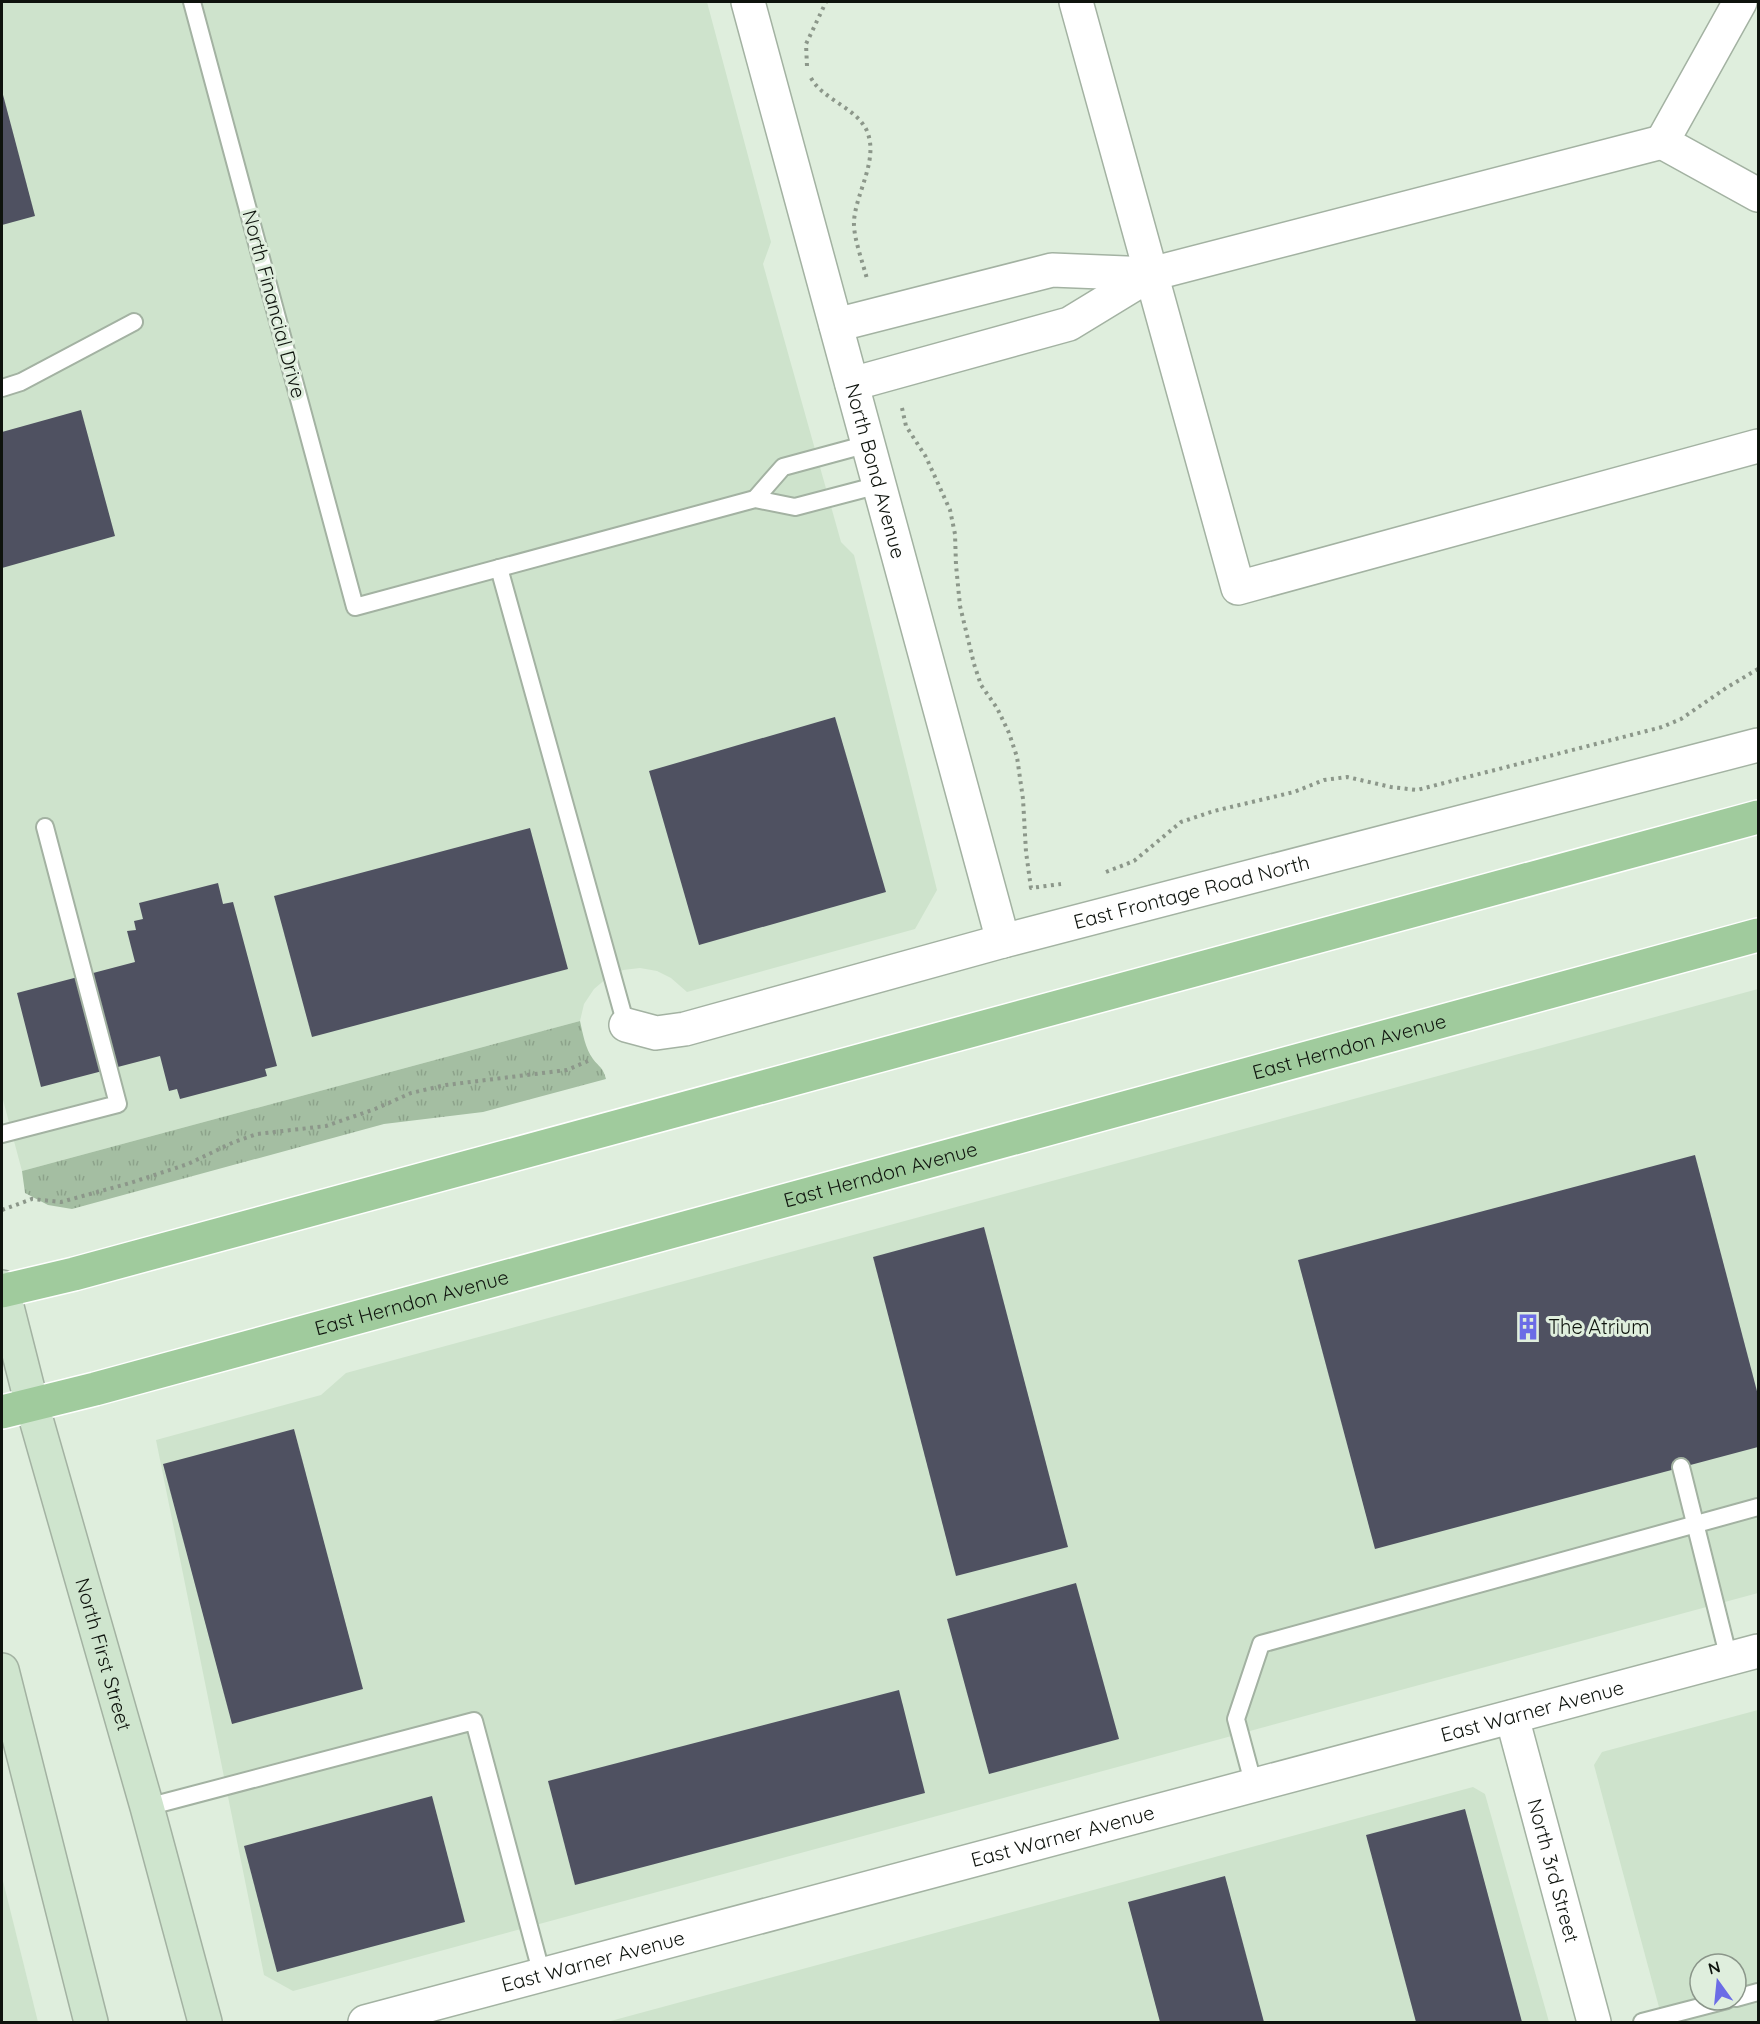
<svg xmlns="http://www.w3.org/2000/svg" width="1760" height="2024" font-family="Quicksand,sans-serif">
  <defs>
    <pattern id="park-tufts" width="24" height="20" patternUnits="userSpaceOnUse" patternTransform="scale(1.5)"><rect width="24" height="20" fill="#a4bea2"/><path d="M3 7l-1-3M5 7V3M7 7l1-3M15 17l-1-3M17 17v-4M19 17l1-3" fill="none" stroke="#8ca28a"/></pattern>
  </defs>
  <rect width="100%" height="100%" fill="#dfeedd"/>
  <g fill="#cee3cc" fill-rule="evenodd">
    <polygon points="2,2 707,2 771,242 763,264 841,542 854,555 937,890 915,929 687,992 671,978 657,971 640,968 623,970 607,978 594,989 584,1004 580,1021 22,1171 2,1096"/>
    <polygon points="1758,989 1758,1593 293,1991 264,1975 156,1440 321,1395 346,1373"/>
    <path d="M 1758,1710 L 1758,2022 L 1663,2022 L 1594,1765 L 1602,1752 ZM 1700,1964 L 1736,1964 L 1736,2000 L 1700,2000 Z"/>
    <polygon points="1473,1787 1485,1794 1549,2022 607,2022"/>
    <polygon points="2,1877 38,2022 2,2022"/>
  </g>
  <path fill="url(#park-tufts)" d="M 580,1021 C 583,1034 585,1048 593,1059 C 599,1067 603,1067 606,1079 L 483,1112 L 384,1124 L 72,1209 L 48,1205 L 25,1193 L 22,1171 Z"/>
  <g fill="#4f5161">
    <polygon points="2,91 35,216 2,225"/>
    <polygon points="81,410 115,536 2,568 2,432"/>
    <polygon points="835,717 886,892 699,945 649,771"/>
    <polygon points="530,828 568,969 312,1037 274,896"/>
    <polygon points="218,883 223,904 233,902 277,1066 265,1069 267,1076 180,1099 177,1089 169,1091 160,1056 41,1087 17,993 135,962 127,931 136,930 134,921 143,919 139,903"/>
    <polygon points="1695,1155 1758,1395 1758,1447 1375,1549 1298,1260"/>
    <polygon points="984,1227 1068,1547 956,1576 873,1257"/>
    <polygon points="294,1429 363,1689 232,1724 163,1464"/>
    <polygon points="1076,1583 1119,1739 989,1774 947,1619"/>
    <polygon points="899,1690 925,1793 575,1885 548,1781"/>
    <polygon points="432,1796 465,1922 277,1972 244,1846"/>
    <polygon points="1465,1809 1522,2022 1416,2022 1366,1835"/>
    <polygon points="1225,1876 1264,2022 1160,2022 1128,1902"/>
  </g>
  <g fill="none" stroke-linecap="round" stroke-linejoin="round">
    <g stroke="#a3b2a2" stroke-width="20">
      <g id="lane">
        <polyline points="192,2 355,607 755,499 795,507 879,485"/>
        <polyline points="2,388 21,382 134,322"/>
        <polyline points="755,499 783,467 868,444"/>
        <polyline points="499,568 626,1025"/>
        <polyline points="2,1134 118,1104 45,827"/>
        <polyline points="1681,1467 1729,1659"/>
        <polyline points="1254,1786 1236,1719 1261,1644 1758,1507"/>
        <polyline points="147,1807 474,1721 542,1975"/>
        <polyline points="1736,1998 1758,1992"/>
        <polyline points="1642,2022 1727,2000"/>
      </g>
    </g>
    <g stroke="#a3b2a2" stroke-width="36">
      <g id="street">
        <path id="s1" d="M 748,2 L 1003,941"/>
        <polyline points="1076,2 1238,588 1758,446"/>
        <polyline points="1740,2 1662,142 1758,195"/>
        <polyline points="836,325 1052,270 1151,274 1662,142"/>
        <polyline points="852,384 1069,324 1151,274"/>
        <path id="s2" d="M 626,1025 L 656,1033 L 685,1029 L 1003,941 L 1758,745"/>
        <path id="s3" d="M 1512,1717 L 1594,2022"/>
        <path id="s4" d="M 365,2022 L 1758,1651"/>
      </g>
    </g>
    <g stroke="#a3b2a2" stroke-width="36">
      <g id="secondary">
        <path id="s5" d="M 2,1287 L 32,1405 L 147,1807 L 205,2022"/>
        <polyline points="2,1670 91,2022"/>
      </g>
    </g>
    <g stroke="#fff" stroke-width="36">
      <g id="primary">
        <polyline points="2,1291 74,1274 1758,817"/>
        <path id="s6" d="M 2,1412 L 95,1389 L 1758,935"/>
      </g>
    </g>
    <g stroke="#8c978a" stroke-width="4" stroke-dasharray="3 4.5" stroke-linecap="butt">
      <polyline points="807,66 806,44 826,2"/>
      <path d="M 811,78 C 823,100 856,107 867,131 C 879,160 856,192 854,221 C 853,237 863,263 867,279"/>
      <polyline points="902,408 906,426 926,457 950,510 955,534 956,565 960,606 974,664 981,685 997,708 1009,733 1017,757 1023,799 1026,852 1031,888 1061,884"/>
      <polyline points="1106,872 1134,861 1181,822 1214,811 1294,792 1324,780 1347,777 1391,787 1417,790 1662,727 1681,719 1726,688 1758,669"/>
      <polyline points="2,1210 32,1199 61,1202 130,1183 188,1164 234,1142 257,1134 326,1126 375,1109 411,1093 446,1085 567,1070 588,1061"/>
    </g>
    <use href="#lane" stroke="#fff" stroke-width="16"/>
    <use href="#street" stroke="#fff" stroke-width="33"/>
    <use href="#secondary" stroke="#cfe5ce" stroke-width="33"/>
    <use href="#primary" stroke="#a0cb9d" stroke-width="33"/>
  </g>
  <defs>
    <g id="building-bare" transform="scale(2.07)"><path d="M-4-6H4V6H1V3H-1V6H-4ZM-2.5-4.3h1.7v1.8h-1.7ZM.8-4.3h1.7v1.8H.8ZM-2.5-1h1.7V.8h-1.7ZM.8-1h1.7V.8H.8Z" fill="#6b6ce6" stroke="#dfeedd" stroke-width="2.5" paint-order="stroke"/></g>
  </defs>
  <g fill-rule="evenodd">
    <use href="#building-bare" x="1528" y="1327"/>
  </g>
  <g text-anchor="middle" stroke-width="6" stroke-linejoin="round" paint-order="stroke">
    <g font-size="20" fill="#0e130d" stroke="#dfeedd">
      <text transform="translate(274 304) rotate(75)" y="7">North Financial Drive</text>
      <text dy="7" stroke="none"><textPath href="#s1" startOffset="486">North Bond Avenue</textPath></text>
      <text dy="7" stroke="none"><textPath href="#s2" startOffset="585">East Frontage Road North</textPath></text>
      <text dy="7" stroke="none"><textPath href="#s6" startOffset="1396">East Herndon Avenue</textPath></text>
      <text dy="7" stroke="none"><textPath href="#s6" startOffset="910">East Herndon Avenue</textPath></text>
      <text dy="7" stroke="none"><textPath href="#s6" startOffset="424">East Herndon Avenue</textPath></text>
      <text dy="7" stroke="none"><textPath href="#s5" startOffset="381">North First Street</textPath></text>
      <text dy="7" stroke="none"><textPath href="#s4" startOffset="1208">East Warner Avenue</textPath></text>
      <text dy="7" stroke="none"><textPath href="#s4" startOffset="722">East Warner Avenue</textPath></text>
      <text dy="7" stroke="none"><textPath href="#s3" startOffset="159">North 3rd Street</textPath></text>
      <text dy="7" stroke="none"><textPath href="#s4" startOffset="236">East Warner Avenue</textPath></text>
    </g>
    <g font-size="20" fill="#0e130d" stroke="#dfeedd" text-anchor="start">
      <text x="1548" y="1334">The Atrium</text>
    </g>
  </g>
  <rect width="1760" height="2024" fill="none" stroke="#0e130d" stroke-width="6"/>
  <g transform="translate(1718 1982) rotate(345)"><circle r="28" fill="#dfeedd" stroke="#8b968a" stroke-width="1.5"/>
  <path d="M0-4.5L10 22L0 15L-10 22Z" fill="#6b6ce6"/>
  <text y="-9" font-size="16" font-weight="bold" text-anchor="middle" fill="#0e130d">N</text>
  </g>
</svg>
